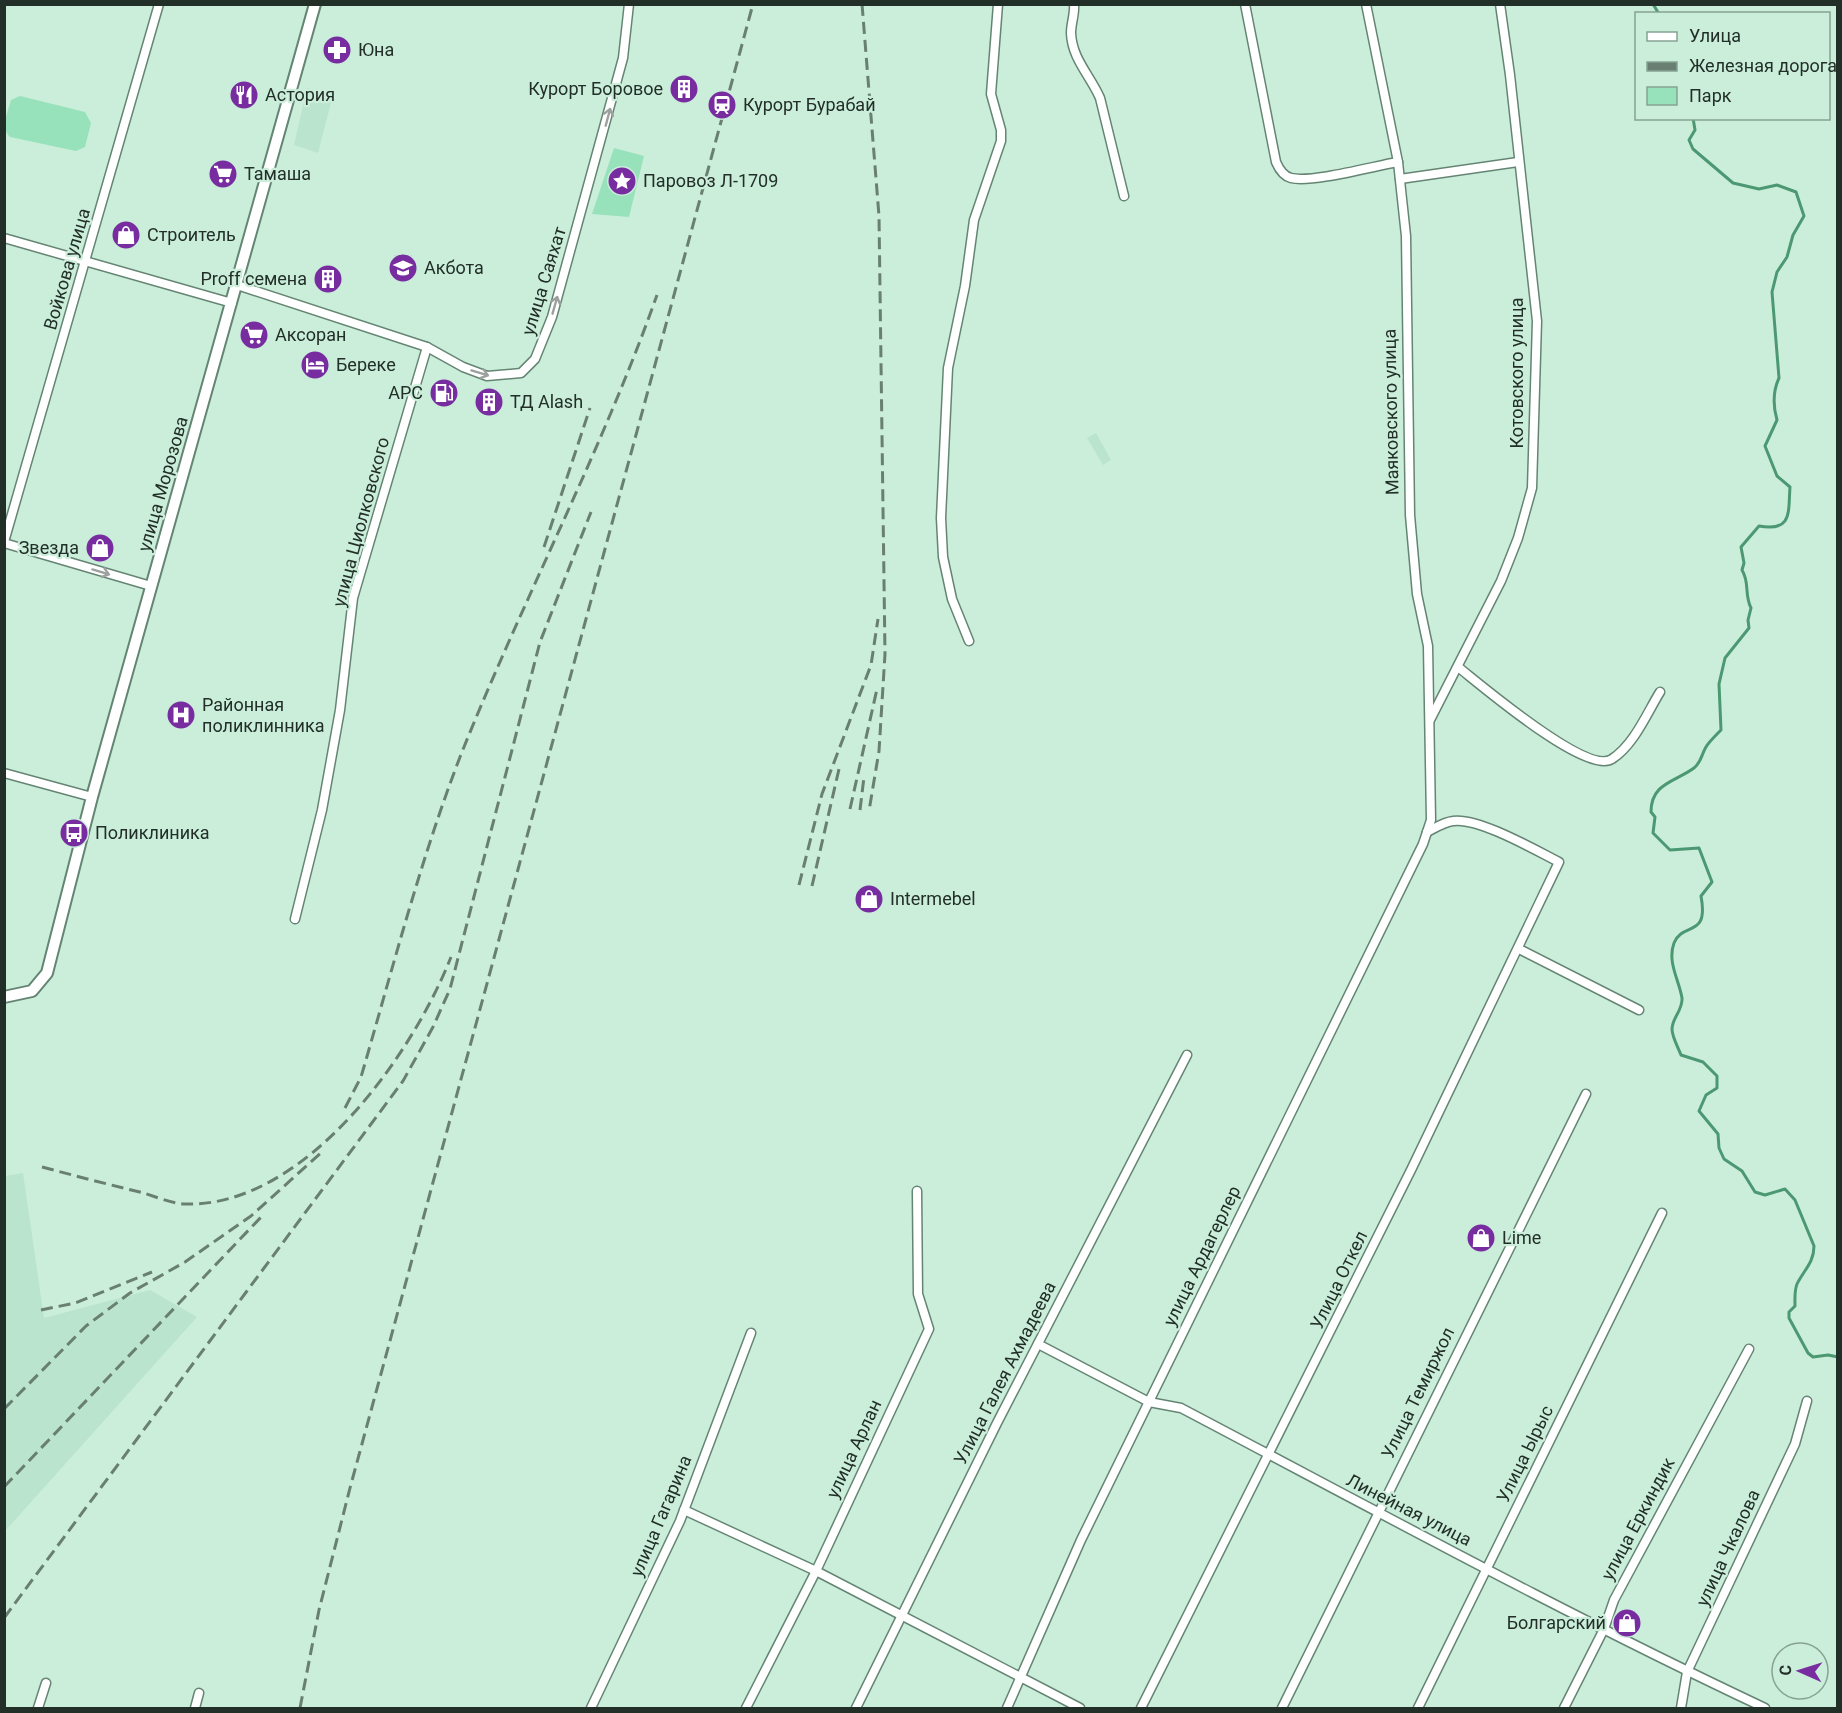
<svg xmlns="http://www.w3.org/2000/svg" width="1842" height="1713" font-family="Roboto,sans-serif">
  <rect width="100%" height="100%" fill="#cbeeda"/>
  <g fill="#bae4cd">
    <polygon points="307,88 333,95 318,153 294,145"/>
    <polygon points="1096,433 1111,460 1103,465 1087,438"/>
    <polygon points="23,1173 44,1318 150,1290 197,1317 5,1531 5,1176"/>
  </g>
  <g fill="#97e2bb">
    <path d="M 20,96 L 85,112 L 91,123 L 85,147 L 76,151 L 10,137 C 0,127 8,112 11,100 Z"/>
    <polygon points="614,148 644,156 629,217 592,214"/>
  </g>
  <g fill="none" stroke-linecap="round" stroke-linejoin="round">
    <g stroke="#4b9873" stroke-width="3">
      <polyline points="1653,4 1659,14"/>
      <path d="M 1693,118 L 1695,130 L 1689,140 L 1693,149 L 1733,183 L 1759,189 L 1777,185 L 1796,192 L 1804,216 L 1793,235 L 1787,257 L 1777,272 L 1772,292 L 1779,378 C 1773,391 1773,406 1777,420 L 1765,446 L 1777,476 L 1790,487 C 1788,512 1793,532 1759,526 L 1741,547 L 1744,563 L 1742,570 C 1750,583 1744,594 1751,608 L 1748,620 L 1749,628 L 1725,658 L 1719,684 L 1721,730 C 1717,734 1712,739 1708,744 C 1702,751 1702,762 1694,768 C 1675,782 1651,783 1651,812 L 1655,817 L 1653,833 L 1670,850 L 1699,848 L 1712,882 L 1701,896 C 1709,939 1683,921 1674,943 C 1667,962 1679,980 1682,998 C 1683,1010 1672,1018 1672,1029 C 1672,1037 1678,1047 1681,1055 L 1703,1062 L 1717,1076 L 1717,1088 L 1706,1095 L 1699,1111 L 1718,1134 L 1719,1148 L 1724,1159 L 1742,1171 L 1755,1192 L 1765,1195 L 1785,1189 L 1795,1200 L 1814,1246 C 1814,1262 1805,1269 1798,1282 C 1794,1288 1795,1299 1795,1306 L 1789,1312 L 1789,1318 L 1808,1353 L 1813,1357 L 1828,1355 L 1838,1357"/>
    </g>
    <g stroke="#658574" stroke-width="11">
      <g id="minor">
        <path d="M 1074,4 C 1075,14 1071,23 1071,33 C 1072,59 1090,75 1100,98 L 1124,196"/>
        <path d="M 1245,4 L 1276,162 C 1279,169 1283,176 1291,178 C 1312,183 1374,166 1398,162"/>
        <polyline points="1400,179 1518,162"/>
        <polyline points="4,238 232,303"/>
        <polyline points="237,285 427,347 463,367 487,376 521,373 535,359 552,317 623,58 629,4"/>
        <polyline points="4,542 159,4"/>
        <polyline points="4,543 151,586"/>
        <polyline points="969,641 952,599 943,557 941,518 948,368 965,286 974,220 1001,141 1001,130 991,94 998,4"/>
        <path d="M 1458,667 C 1481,685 1587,776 1612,759 C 1634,745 1647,713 1660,692"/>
        <polyline points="1430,720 1501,581 1518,538 1532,488 1537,321 1510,75 1500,4"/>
        <polyline points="4,773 92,797"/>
        <polyline points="295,919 322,810 340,710 353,598 427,347"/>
        <polyline points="1519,949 1639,1010"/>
        <path d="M 1038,1344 L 1149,1402 L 1181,1408 C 1375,1510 1567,1615 1765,1708"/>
        <polyline points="684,1510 816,1571 1080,1708"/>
        <polyline points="38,1708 46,1683"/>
        <polyline points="195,1708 199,1693"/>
        <polyline points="591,1708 680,1521 751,1333"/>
        <polyline points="746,1708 816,1571 929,1329 918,1294 917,1191"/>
        <polyline points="856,1708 997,1423 1187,1055"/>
        <polyline points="1007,1708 1081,1540 1423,844 1431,820 1428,646 1417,594 1410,515 1406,236 1398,162 1366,4"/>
        <path d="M 1141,1708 L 1411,1170 L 1559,862 C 1535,850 1478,817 1453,821 C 1444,822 1435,828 1427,832"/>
        <polyline points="1282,1708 1586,1094"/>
        <polyline points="1418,1708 1662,1213"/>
        <polyline points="1564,1708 1604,1629 1614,1600 1749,1349"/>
        <polyline points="1681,1708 1687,1672 1795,1444 1807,1401"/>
      </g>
    </g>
    <g stroke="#658574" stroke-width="14">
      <polyline id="secondary" points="4,997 32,991 47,973 92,797 315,4"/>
    </g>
    <use href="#minor" stroke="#fff" stroke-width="8"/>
    <use href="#secondary" stroke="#fff" stroke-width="10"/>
    <g stroke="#687f72" stroke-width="3" stroke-dasharray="12 6" stroke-linecap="butt">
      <polyline points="862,4 879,216 885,654 879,751 869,811"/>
      <polyline points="544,547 590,408"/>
      <polyline points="850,809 877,689"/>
      <polyline points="860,810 864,777"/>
      <polyline points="799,885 822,794 871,665 878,619"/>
      <polyline points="812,886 839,769"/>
      <path d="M 345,1108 L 361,1077 C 392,971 420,861 460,757 C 522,601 601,453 657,295"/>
      <path d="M 42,1167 C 76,1176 110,1185 144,1193 C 156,1197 171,1203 183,1204 C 304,1209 412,1056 451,957"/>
      <polyline points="41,1310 75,1303 152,1272"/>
      <polyline points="4,1409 86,1326 130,1293 185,1262 251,1216 323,1151"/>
      <polyline points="4,1487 263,1215"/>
      <polyline points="4,1618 403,1081 433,1027 450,989 540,642 591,512"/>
      <polyline points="300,1708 319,1610 350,1488 753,4"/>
    </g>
  </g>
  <defs><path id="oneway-shaft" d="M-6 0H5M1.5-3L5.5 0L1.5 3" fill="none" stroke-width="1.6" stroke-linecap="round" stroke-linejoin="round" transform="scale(1.5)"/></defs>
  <g stroke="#9ca19e">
    <use href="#oneway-shaft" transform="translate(608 117) rotate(-75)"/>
    <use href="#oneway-shaft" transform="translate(555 305) rotate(-74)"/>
    <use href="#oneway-shaft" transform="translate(480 373) rotate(17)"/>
    <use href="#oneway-shaft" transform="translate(101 572) rotate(17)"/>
  </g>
  <defs>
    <g id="pharmacy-disc" transform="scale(1.5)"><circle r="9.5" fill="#772da0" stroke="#cbeeda"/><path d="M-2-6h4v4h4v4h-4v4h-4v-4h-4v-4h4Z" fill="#fff"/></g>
    <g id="building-disc" transform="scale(1.5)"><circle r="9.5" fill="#772da0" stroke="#cbeeda"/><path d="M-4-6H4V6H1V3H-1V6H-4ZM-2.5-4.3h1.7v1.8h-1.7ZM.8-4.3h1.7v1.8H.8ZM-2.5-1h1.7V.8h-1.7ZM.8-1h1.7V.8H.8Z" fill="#fff"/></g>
    <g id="restaurant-disc" transform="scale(1.5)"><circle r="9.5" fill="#772da0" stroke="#cbeeda"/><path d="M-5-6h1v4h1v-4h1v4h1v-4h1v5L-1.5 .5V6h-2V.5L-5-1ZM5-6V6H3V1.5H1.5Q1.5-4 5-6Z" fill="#fff"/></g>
    <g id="station-disc" transform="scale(1.5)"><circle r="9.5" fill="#772da0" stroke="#cbeeda"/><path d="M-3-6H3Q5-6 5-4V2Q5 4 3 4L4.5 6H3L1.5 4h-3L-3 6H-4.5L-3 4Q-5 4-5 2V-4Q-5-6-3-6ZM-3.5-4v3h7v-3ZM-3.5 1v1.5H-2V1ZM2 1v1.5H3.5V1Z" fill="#fff"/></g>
    <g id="supermarket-disc" transform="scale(1.5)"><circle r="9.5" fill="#772da0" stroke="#cbeeda"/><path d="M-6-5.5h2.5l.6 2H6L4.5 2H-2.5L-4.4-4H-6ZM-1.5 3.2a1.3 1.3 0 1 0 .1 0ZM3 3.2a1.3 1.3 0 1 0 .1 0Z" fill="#fff"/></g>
    <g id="sight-disc" transform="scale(1.5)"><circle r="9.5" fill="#772da0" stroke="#cbeeda"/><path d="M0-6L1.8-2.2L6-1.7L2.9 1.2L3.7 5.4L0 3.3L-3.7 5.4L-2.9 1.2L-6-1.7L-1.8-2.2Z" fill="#fff"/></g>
    <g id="shop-disc" transform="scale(1.5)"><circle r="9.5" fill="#772da0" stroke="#cbeeda"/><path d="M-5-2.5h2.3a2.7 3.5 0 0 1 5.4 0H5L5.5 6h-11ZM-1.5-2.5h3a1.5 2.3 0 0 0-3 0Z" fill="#fff"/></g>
    <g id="school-disc" transform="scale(1.5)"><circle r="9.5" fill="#772da0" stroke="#cbeeda"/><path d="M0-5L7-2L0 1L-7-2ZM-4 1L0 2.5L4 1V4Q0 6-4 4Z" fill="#fff"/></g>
    <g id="hotel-disc" transform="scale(1.5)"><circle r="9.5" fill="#772da0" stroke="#cbeeda"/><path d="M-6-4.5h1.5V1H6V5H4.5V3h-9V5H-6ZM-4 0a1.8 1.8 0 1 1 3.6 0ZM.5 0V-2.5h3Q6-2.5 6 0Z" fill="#fff"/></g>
    <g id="fuel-disc" transform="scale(1.5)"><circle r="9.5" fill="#772da0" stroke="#cbeeda"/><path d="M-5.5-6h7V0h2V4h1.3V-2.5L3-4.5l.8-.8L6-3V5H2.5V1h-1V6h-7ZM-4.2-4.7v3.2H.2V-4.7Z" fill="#fff"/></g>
    <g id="hospital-disc" transform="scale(1.5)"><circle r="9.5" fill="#772da0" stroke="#cbeeda"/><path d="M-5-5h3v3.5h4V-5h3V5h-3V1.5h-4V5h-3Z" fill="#fff"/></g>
    <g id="bus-disc" transform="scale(1.5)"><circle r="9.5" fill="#772da0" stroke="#cbeeda"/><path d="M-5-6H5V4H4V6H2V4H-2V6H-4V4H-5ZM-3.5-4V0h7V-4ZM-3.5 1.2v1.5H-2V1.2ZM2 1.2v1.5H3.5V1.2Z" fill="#fff"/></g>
  </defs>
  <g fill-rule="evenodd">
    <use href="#pharmacy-disc" x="337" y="50"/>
    <use href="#building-disc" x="684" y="89"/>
    <use href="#restaurant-disc" x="244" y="95"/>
    <use href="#station-disc" x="722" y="105"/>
    <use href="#supermarket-disc" x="223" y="174"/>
    <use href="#sight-disc" x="622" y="181"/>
    <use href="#shop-disc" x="126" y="235"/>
    <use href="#school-disc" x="403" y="268"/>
    <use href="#building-disc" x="328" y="279"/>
    <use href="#supermarket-disc" x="254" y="335"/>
    <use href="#hotel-disc" x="315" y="365"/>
    <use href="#fuel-disc" x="444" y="393"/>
    <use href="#building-disc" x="489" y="402"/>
    <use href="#shop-disc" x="100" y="548"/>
    <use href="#hospital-disc" x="181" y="715"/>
    <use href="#bus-disc" x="74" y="833"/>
    <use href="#shop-disc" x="869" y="899"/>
    <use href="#shop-disc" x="1481" y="1238"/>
    <use href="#shop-disc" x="1627" y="1623"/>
  </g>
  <g text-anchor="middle" stroke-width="4.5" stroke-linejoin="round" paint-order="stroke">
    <g font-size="18" fill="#222f28" stroke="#cbeeda" text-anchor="start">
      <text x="358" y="56">Юна</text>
      <text x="663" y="95" text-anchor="end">Курорт Боровое</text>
      <text x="265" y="101">Астория</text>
      <text x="743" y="111">Курорт Бурабай</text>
      <text x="244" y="180">Тамаша</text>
      <text x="643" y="187">Паровоз Л-1709</text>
      <text x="147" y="241">Строитель</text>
      <text x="424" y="274">Акбота</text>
      <text x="307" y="285" text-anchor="end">Proff семена</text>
      <text x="275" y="341">Аксоран</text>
      <text x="336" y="371">Береке</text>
      <text x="423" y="399" text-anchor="end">АРС</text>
      <text x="510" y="408">ТД Alash</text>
      <text x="79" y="554" text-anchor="end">Звезда</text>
      <text x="202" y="711">Районная<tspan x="202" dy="21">поликлинника</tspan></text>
      <text x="95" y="839">Поликлиника</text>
      <text x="890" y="905">Intermebel</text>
      <text x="1502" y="1244">Lime</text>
      <text x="1606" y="1629" text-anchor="end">Болгарский</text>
    </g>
    <g font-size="18" fill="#222f28" stroke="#cbeeda">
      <text transform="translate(67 269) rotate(-74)" y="6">Войкова улица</text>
      <text transform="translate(544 281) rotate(-73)" y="6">улица Саяхат</text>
      <text transform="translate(1517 373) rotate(-90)" y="6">Котовского улица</text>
      <text transform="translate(1391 412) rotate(-91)" y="6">Маяковского улица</text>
      <text transform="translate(163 484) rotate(-74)" y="6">улица Морозова</text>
      <text transform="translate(361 522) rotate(-75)" y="6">улица Циолковского</text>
      <text transform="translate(1202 1256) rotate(-64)" y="6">улица Ардагерлер</text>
      <text transform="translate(1339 1280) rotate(-64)" y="6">Улица Откел</text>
      <text transform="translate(1005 1373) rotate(-63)" y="6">Улица Галея Ахмадеева</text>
      <text transform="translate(1418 1393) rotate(-64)" y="6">Улица Темиржол</text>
      <text transform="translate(854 1449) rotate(-65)" y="6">улица Арлан</text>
      <text transform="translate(1525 1454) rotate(-64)" y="6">Улица Ырыс</text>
      <text transform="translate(1409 1510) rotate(27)" y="6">Линейная улица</text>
      <text transform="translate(661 1516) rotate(-67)" y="6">улица Гагарина</text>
      <text transform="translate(1638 1519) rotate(-62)" y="6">улица Еркиндик</text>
      <text transform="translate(1728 1548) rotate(-65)" y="6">улица Чкалова</text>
    </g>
  </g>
  <rect width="1842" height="1713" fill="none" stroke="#222f28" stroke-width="12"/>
  <rect x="1635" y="12" width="195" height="108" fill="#cbeeda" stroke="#87a293" stroke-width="1.5"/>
  <rect x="1647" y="32" width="30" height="9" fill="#ffffff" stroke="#87a293" stroke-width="1.5"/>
  <text x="1689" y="42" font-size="18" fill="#222f28">Улица</text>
  <rect x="1647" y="62" width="30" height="9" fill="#687f72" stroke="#87a293" stroke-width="1.5"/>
  <text x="1689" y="72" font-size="18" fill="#222f28">Железная дорога</text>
  <rect x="1647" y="87" width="30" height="18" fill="#97e2bb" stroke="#87a293" stroke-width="1.5"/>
  <text x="1689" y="102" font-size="18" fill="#222f28">Парк</text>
  <g transform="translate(1800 1671) rotate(273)"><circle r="28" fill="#cbeeda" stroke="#87a293" stroke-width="1.5"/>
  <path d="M0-4.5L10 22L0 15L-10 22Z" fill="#772da0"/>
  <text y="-9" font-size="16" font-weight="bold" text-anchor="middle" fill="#222f28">С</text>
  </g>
</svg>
